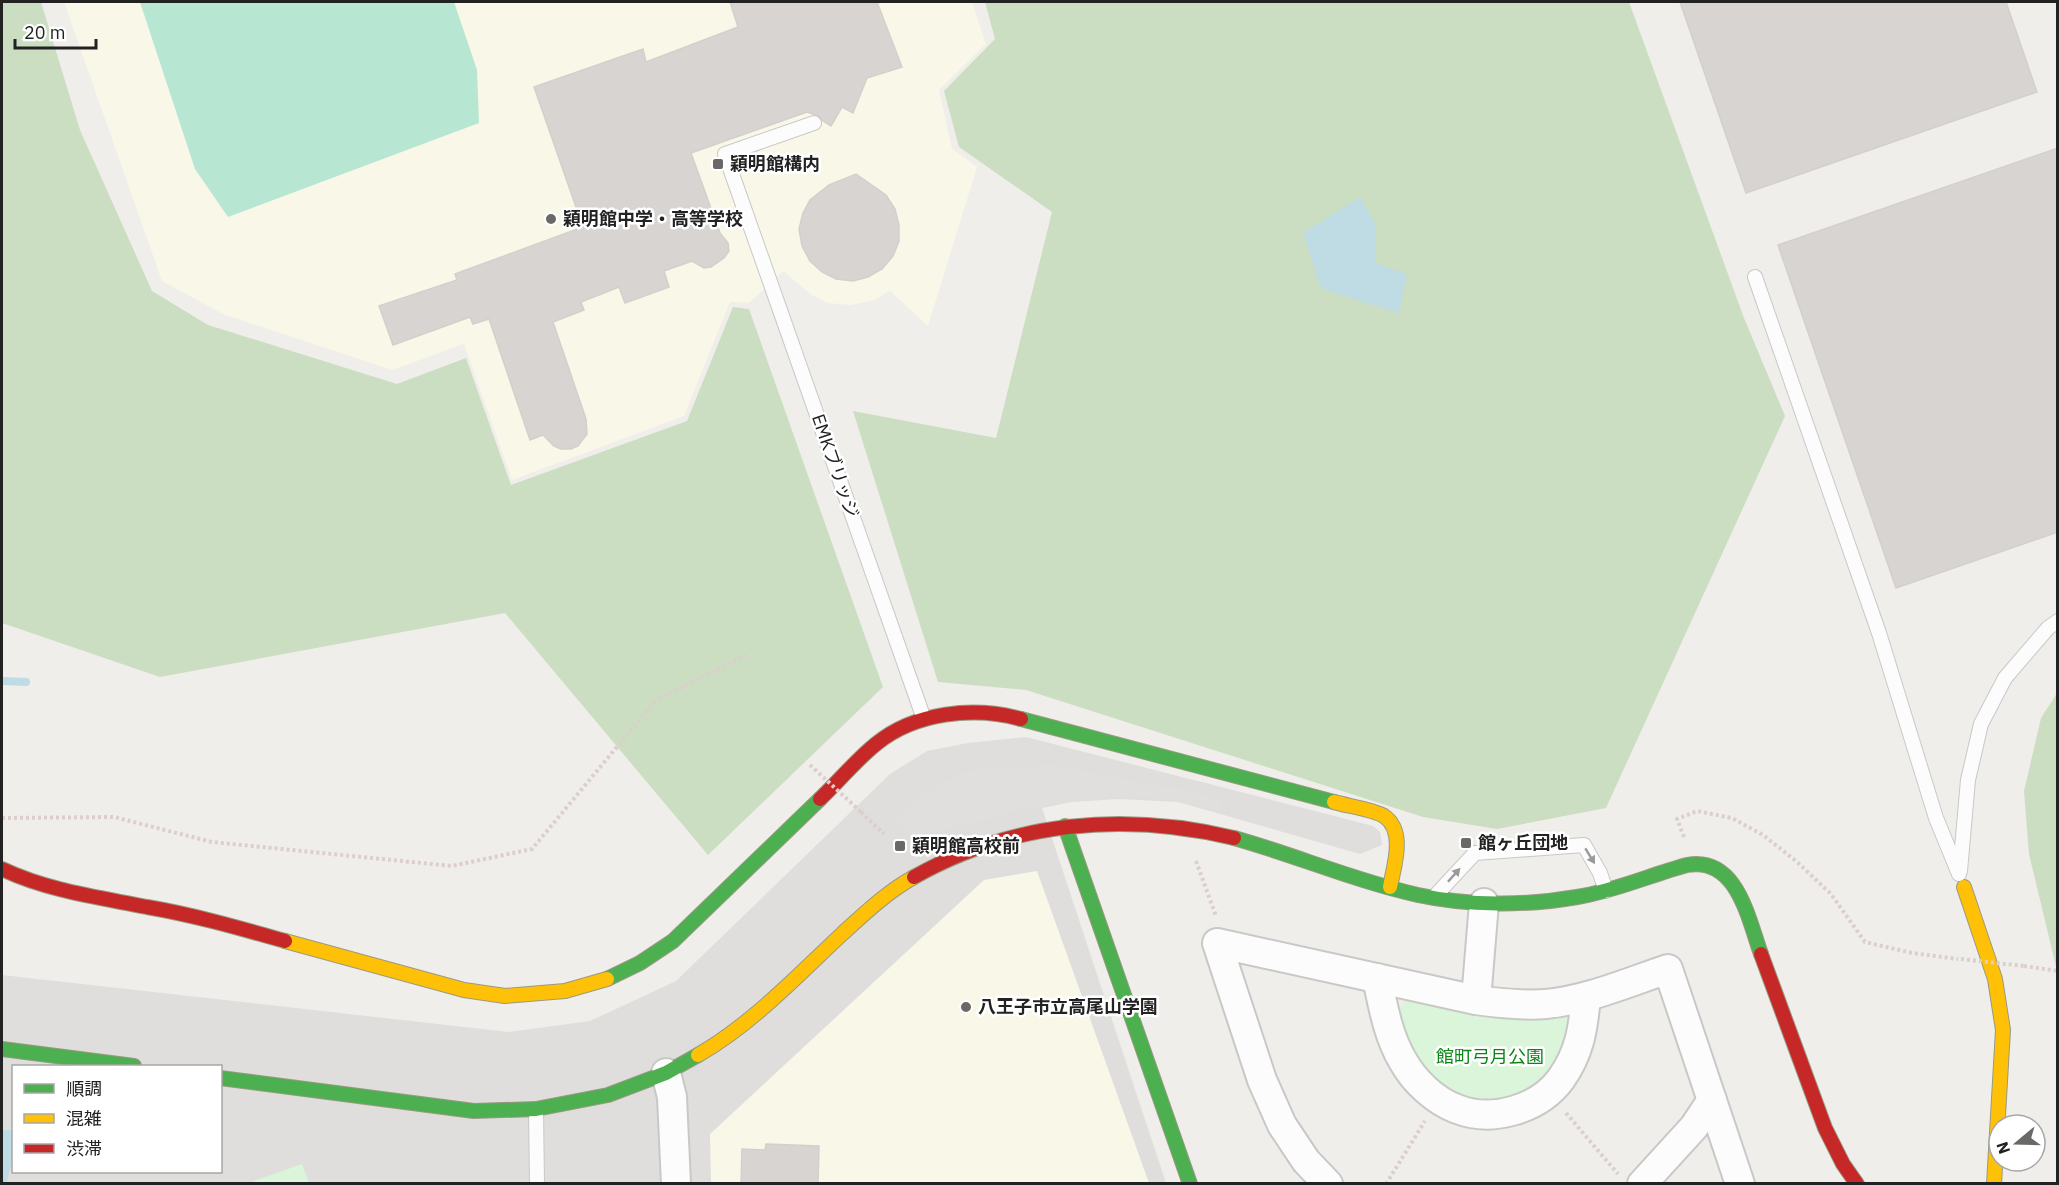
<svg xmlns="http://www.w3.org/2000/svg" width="2059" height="1185" font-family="'IBM Plex Sans','Noto Sans JP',sans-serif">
  <rect width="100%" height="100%" fill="#f0eeeb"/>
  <path fill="#dfdedc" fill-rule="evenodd" d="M 1026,737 L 1373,826 L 1380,832 L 1382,845 L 1360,854 L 1178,802 L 1119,799 L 1072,802 L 1042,808 L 1166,1183 L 2,1184 L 2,975 L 509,1032 L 590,1021 L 676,981 L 890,774 L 927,751 L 968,743 ZM 14,1066 L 220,1066 L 220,1172 L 14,1172 Z"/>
  <g fill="#f8f7e8">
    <polygon points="64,2 972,2 986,44 939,90 952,149 977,167 928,326 890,291 874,300 851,305 828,303 812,295 783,271 749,303 730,302 684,416 512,480 464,344 392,370 223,314 162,281"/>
    <polygon points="1037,871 1149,1183 711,1183 710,1134 984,880"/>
  </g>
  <g fill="#cbdec1">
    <polygon points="2,2 41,2 80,130 152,291 208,325 397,384 466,358 511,485 687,421 733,307 749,309 883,687 708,855 505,613 160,677 2,623"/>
    <polygon points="985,2 1629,2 1744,318 1785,416 1606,808 1497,829 1423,817 1026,690 938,682 853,411 996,438 1052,212 959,147 944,91 995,39"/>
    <polygon points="2057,693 2058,693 2057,971 2029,854 2024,791 2041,718"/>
  </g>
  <g fill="#daf5da">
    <polygon points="1409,997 1564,1013 1577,1027 1545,1082 1517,1098 1487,1103 1444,1089 1409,1056 1394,1013"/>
    <polygon points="302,1164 309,1183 255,1183 254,1181"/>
  </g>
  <polygon fill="#b7e6d2" points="140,2 454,2 477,70 479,123 228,217 195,169"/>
  <polygon fill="#e0dfde" points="1052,765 1183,790 1222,801 1219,811 1178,800 1135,796 1074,800 1022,809 969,824 911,836 892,821 929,791 959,774 992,767"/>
  <g fill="#bfdbe3">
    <polygon points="1360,197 1375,223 1376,263 1407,274 1399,313 1321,289 1303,233"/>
    <polygon points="2,1130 13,1130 13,1154 7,1183 2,1183"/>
  </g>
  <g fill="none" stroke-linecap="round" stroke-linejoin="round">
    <polyline stroke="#bfdbe3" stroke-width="8" points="2,681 26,682"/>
  </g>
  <g fill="#d7d4d2" stroke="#d3d0cc" stroke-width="1.5">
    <polygon points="730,2 877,2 902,67 867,78 853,113 842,107 831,126 823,121 819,116 807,112 691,153 720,233 728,243 729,251 724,258 711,267 704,268 692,261 664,271 669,287 625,303 619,287 581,302 584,310 553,322 586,419 587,434 578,446 571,449 561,449 554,446 543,435 530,440 489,319 473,324 470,317 393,345 379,306 457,280 455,274 583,227 534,87 643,49 646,62 738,27"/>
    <polygon points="1680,2 2006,2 2037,92 1746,193"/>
    <polygon points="2058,148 2058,532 1896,588 1778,245"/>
    <polygon points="856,174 886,195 895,209 899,225 899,241 893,256 882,269 868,277 853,281 836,279 822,272 810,261 802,246 799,229 803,213 810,200 829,185"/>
    <polygon points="766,1144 819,1146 818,1184 741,1184 742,1149 765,1150"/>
  </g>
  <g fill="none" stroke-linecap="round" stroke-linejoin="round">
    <g stroke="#c9c8c7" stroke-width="16">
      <g id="lane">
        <polyline points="814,123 725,154 924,719"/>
        <polyline points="1755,277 1879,633 1936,818 1959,874"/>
        <polyline points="1960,871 1968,780 1981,724 2005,678 2048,628 2058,621"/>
        <polyline points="1435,896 1475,853 1584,845 1600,873 1606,891"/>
        <polyline points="536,1109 537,1184"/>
      </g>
    </g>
    <g stroke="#c9c8c7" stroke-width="32">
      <g id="street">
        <path d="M 1377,978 C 1383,1006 1388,1036 1403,1061 C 1414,1081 1435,1101 1457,1109 C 1492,1123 1539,1109 1561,1079 C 1580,1052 1583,1029 1586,997"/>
        <polyline points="1476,1000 1484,903"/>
        <polyline points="666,1073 672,1097 676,1184"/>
        <path d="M 1328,1184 L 1306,1161 L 1282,1125 L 1262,1080 L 1217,943 L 1476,1000 C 1499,1003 1523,1006 1546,1004 C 1588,1000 1629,982 1668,969 L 1740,1184"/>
        <polyline points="1642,1184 1694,1127 1712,1100"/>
      </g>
    </g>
    <g stroke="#999a82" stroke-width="16">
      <g id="fast">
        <polyline points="1021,719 1334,802"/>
        <polyline points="1065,826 1190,1184"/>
        <path d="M 1234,838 C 1295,855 1355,881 1418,895 C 1468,906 1526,906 1577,897 C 1615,891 1650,875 1687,865 C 1737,856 1748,918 1761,954"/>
        <polyline points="607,979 640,963 673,941 820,799"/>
        <polyline points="2,1049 134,1066"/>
        <polyline points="220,1078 474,1111 536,1109 608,1095 666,1073 698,1055"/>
      </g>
    </g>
    <g stroke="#999a82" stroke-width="16">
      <g id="slow">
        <path d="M 1334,802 C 1347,806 1372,809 1384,816 C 1406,831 1394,866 1390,887"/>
        <polyline points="1964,887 1995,979 2003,1030 1994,1184"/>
        <polyline points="285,941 464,990 505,996 565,991 607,979"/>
        <path d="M 698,1055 C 752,1024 796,977 842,934 C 865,913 887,892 914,877"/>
      </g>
    </g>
    <g stroke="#999a82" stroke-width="16">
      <g id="jam">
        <path d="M 820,799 C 839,781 856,760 876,744 C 915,712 974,706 1021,719"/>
        <path d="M 2,869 C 49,891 97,897 147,907 C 194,915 239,928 285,941"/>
        <path d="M 914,877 C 1013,821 1125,812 1234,838"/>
        <polyline points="1761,954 1825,1128 1843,1164 1857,1184"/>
      </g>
    </g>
    <g stroke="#dccecd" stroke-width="4" stroke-dasharray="3 3" stroke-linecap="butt">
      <polyline points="861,812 884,834"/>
      <polyline points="2,818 114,817 212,842 452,866 532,849 656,700 749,654"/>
      <polyline points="1684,837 1677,819 1697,811 1732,818 1763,835 1796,861 1831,894 1865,942 1912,953 1958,959"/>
      <polyline points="1196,861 1216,916"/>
      <polyline points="2024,966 2058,971"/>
      <polyline points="1566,1113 1618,1174"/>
      <polyline points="1386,1184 1425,1121"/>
    </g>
    <use href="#lane" stroke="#fdfcfc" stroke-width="14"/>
    <use href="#street" stroke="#fdfcfc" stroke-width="28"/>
    <use href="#fast" stroke="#4caf50" stroke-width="14"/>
    <use href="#slow" stroke="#ffc107" stroke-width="14"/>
    <use href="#jam" stroke="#c62828" stroke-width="14"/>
    <g stroke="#dccecd" stroke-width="4" stroke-dasharray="3 3" stroke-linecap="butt">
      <polyline points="810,765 861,812"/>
      <polyline points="1961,959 2024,966"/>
    </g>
  </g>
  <defs><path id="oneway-solid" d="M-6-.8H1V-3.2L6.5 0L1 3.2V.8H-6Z" transform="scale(1.5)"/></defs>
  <g fill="#9a9a9a">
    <use href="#oneway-solid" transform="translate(1590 856) rotate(59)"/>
    <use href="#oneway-solid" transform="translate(1454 875) rotate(-48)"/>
  </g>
  <g fill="#6a6968" stroke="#fff" stroke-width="2">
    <rect x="712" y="158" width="12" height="12" rx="3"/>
    <circle cx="551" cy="219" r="6"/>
    <rect x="1460" y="837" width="12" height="12" rx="3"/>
    <rect x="894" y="840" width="12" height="12" rx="3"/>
    <circle cx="966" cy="1007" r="6"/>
  </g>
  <g text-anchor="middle" stroke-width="5" stroke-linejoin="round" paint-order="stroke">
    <g font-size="18" font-weight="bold" fill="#222" stroke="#fff" text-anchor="start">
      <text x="730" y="170">穎明館構内</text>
      <text x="563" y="225">穎明館中学・高等学校</text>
      <text x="1478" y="849">館ヶ丘団地</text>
      <text x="912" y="852">穎明館高校前</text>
      <text x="978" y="1013">八王子市立高尾山学園</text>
    </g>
    <g font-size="18" fill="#222" stroke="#fff">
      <text transform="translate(835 466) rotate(71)" y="6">EMKブリッジ</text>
    </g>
    <g font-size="18" fill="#0c8416" stroke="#fff">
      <text x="1490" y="1063">館町弓月公園</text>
    </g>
  </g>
  <rect width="2059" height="1185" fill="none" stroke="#222222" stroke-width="6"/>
  <rect x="12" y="1065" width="210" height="108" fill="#ffffff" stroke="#a7a7a7" stroke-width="1.5"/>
  <rect x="24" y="1084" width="30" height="9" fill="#4caf50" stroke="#a7a7a7" stroke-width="1.5"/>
  <text x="66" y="1095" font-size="18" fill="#222222">順調</text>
  <rect x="24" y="1114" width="30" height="9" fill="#ffc107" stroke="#a7a7a7" stroke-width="1.5"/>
  <text x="66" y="1125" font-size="18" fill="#222222">混雑</text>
  <rect x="24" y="1144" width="30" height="9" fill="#c62828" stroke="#a7a7a7" stroke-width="1.5"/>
  <text x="66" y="1155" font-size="18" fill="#222222">渋滞</text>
  <g transform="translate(2017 1143) rotate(251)"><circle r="28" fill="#ffffff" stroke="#a7a7a7" stroke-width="1.5"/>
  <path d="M0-4.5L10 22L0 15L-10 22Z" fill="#6a6968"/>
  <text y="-9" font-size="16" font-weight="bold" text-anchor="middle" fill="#222222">N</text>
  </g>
  <path d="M15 39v9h81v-9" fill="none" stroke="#222222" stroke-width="3"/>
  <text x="24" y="39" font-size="18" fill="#222222" stroke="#ffffff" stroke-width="4.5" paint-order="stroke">20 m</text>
</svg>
